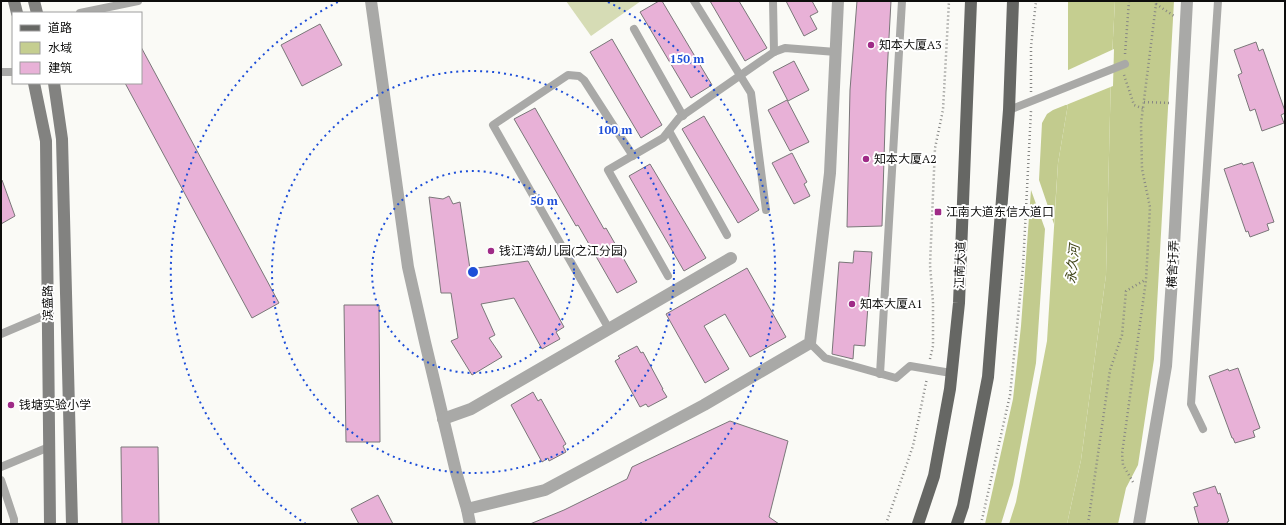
<svg xmlns="http://www.w3.org/2000/svg" width="1286" height="525" font-family="'PT Serif','Noto Sans SC',serif">
  <rect width="100%" height="100%" fill="#fafaf6"/>
  <polygon fill="#d6dcb5" points="566,1 641,1 591,36"/>
  <g fill="#c2cb8e">
    <polygon points="1115,1 1174,1 1154,359 1138,465 1126,488 1118,524 1067,524 1081,460 1106,275 1111,75"/>
    <polygon points="1068,104 1058,163 1054,224 1039,180 1042,123 1047,114 1053,110"/>
    <polygon points="1031,190 1045,229 1036,363 1013,485 1001,524 985,524 1013,399 1021,326"/>
  </g>
  <polygon fill="#c5ce90" points="1068,1 1115,1 1111,75 1106,275 1081,460 1067,524 1009,524 1016,502 1047,341 1058,163 1068,104"/>
  <polygon fill="#fafaf6" points="1114,49 1113,86 1066,105 1066,71"/>
  <g fill="#e8b1d7" stroke="#7a7779">
    <polygon points="659,1 662,1 712,85 691,98 640,12"/>
    <polygon points="710,1 739,1 767,48 745,61"/>
    <polygon points="786,1 812,1 818,12 810,16 817,29 804,36"/>
    <polygon points="857,1 891,1 886,92 882,226 847,227 850,90"/>
    <polygon points="320,24 342,65 302,86 281,45"/>
    <polygon points="612,39 662,125 641,138 590,52"/>
    <polygon points="1256,42 1259,51 1263,49 1285,111 1285,113 1281,115 1284,123 1262,131 1255,109 1250,111 1238,75 1242,73 1234,50"/>
    <polygon points="141,47 279,303 252,318 125,83 141,83"/>
    <polygon points="794,61 809,90 788,101 773,72"/>
    <polygon points="787,100 809,142 790,151 768,110"/>
    <polygon points="535,108 604,229 606,228 637,282 617,293 578,225 576,226 514,119"/>
    <polygon points="704,116 759,210 738,223 682,129"/>
    <polygon points="792,153 807,182 804,184 810,196 794,204 772,163"/>
    <polygon points="1253,162 1274,222 1267,224 1269,230 1250,237 1248,231 1246,232 1224,169 1242,163 1243,165"/>
    <polygon points="650,164 706,258 684,271 629,176"/>
    <polygon points="1,180 2,180 15,216 1,224"/>
    <polygon points="449,196 453,204 460,202 470,269 528,261 564,327 556,332 560,339 542,349 514,298 481,304 495,335 489,338 502,357 472,375 451,341 458,338 451,293 441,293 429,197 443,199"/>
    <polygon points="854,251 872,252 865,346 854,345 853,359 832,354 839,262 853,263"/>
    <polygon points="747,268 786,337 750,357 725,314 704,326 729,369 705,383 666,314"/>
    <polygon points="344,305 379,305 380,442 346,442"/>
    <polygon points="637,346 641,353 643,352 663,389 662,389 667,397 648,407 646,404 640,407 615,361 620,358 618,356"/>
    <polygon points="1238,368 1260,428 1253,431 1255,437 1235,443 1233,438 1232,438 1209,376 1228,369 1229,371"/>
    <polygon points="533,392 538,401 541,399 566,444 563,446 566,452 549,461 548,458 542,462 511,405"/>
    <polygon points="730,421 788,441 769,517 779,524 530,524 564,510 627,479 632,467"/>
    <polygon points="121,447 158,447 159,524 122,524"/>
    <polygon points="1215,486 1218,494 1220,493 1229,521 1227,522 1228,524 1199,524 1194,507 1198,506 1193,493"/>
    <polygon points="378,495 393,524 359,524 351,509"/>
  </g>
  <g fill="none" stroke-linecap="round" stroke-linejoin="round">
    <g stroke="#868684" stroke-width="2.5" stroke-dasharray="1 3" stroke-linecap="butt">
      <polyline points="1156,4 1174,16"/>
      <polyline points="1125,54 1129,1"/>
      <polyline points="1124,75 1134,105 1144,109"/>
      <polyline points="1031,92 1031,46 1036,1"/>
      <polyline points="1144,102 1170,103"/>
      <polyline points="930,359 933,346 933,302 930,265 935,148 943,110 949,1"/>
      <polyline points="1133,482 1123,465 1122,454 1146,280 1150,207 1142,169 1141,124 1156,4 1154,1"/>
      <polyline points="886,524 913,446 927,378"/>
      <polyline points="981,524 1010,395 1023,267 1031,111"/>
      <polyline points="1088,524 1110,370 1122,335 1126,291 1145,280"/>
    </g>
    <g stroke="#a9a9a7" stroke-width="8">
      <polyline points="694,1 751,93 766,210"/>
      <polyline points="773,1 774,52"/>
      <polyline points="80,13 138,1"/>
      <polyline points="634,29 683,116"/>
      <polyline points="1,72 13,72"/>
      <polyline points="1009,110 1125,64"/>
      <polyline points="669,131 727,235"/>
      <polyline points="668,276 608,170 663,138 679,118 774,52 785,48 836,52"/>
      <polyline points="609,329 493,125 568,75 579,76 584,80 633,156"/>
      <polyline points="1,334 48,314"/>
      <polyline points="810,343 825,358 896,378 910,366 951,373"/>
      <polyline points="880,374 902,1"/>
      <polyline points="1203,429 1191,404 1218,1"/>
      <polyline points="1,467 49,447"/>
      <polyline points="1,480 14,519 14,524"/>
    </g>
    <g stroke="#a9a9a7" stroke-width="12">
      <polyline points="371,1 408,267 425,342 456,472 467,509 470,524"/>
      <polyline points="443,419 471,409 731,258"/>
      <polyline points="467,509 545,490 704,405 810,343 830,173 838,1"/>
    </g>
    <polyline stroke="#a9a9a7" stroke-width="12" points="1139,524 1166,366 1173,265 1187,1"/>
    <g stroke="#828280" stroke-width="12">
      <polyline points="14,1 17,13"/>
      <polyline points="34,1 37,13"/>
      <polyline points="34,83 46,141 50,524"/>
      <polyline points="54,83 62,139 72,524"/>
    </g>
    <g stroke="#666764" stroke-width="12">
      <polyline points="918,524 934,476 950,389 959,303 971,1"/>
      <polyline points="957,524 963,506 988,377 1009,110 1013,1"/>
    </g>
  </g>
  <g fill="none" stroke="#1d4ed8" stroke-width="2" stroke-dasharray="2 4">
    <circle cx="473" cy="272" r="101"/>
    <circle cx="473" cy="272" r="201"/>
    <path d="M306 524A302 302 0 0 1 338 2M608 2A302 302 0 0 1 640 524"/>
  </g>
  <g fill="#9f2b87" stroke="#fff" stroke-width="1.5">
    <circle cx="871" cy="45" r="4"/>
    <circle cx="866" cy="159" r="4"/>
    <rect x="934" y="208" width="8" height="8" rx="2"/>
    <circle cx="491" cy="251" r="4"/>
    <circle cx="852" cy="304" r="4"/>
    <circle cx="11" cy="405" r="4"/>
  </g>
  <g text-anchor="middle" stroke-width="4" stroke-linejoin="round" paint-order="stroke">
    <g font-size="12" fill="#0d0d0c" stroke="#fff" text-anchor="start">
      <text x="879" y="49">知本大厦A3</text>
      <text x="874" y="163">知本大厦A2</text>
      <text x="946" y="216">江南大道东信大道口</text>
      <text x="499" y="255">钱江湾幼儿园(之江分园)</text>
      <text x="860" y="308">知本大厦A1</text>
      <text x="19" y="409">钱塘实验小学</text>
    </g>
    <g font-size="12" fill="#0d0d0c" stroke="#fff">
      <text transform="translate(1173 264) rotate(-87)" y="4">横舍圩弄</text>
      <text transform="translate(960 265) rotate(-88)" y="4">江南大道</text>
      <text transform="translate(48 303) rotate(-91)" y="4">滨盛路</text>
    </g>
    <g font-size="13" font-style="italic" fill="#3c4113" stroke="#fff">
      <text transform="translate(1072 264) rotate(-84)" y="5">永久河</text>
    </g>
  </g>
  <circle cx="473" cy="272" r="6" fill="#1d4ed8" stroke="#fff" stroke-width="2"/>
  <g font-size="12" text-anchor="middle" font-weight="bold" fill="#1d4ed8" stroke="#fff" stroke-width="4" stroke-linejoin="round" paint-order="stroke">
    <text x="687" y="63">150 m</text>
    <text x="615" y="134">100 m</text>
    <text x="544" y="205">50 m</text>
  </g>
  <rect width="1286" height="525" fill="none" stroke="#0d0d0c" stroke-width="4"/>
  <rect x="12" y="12" width="130" height="72" fill="#ffffff" stroke="#9e9e9e"/>
  <rect x="20" y="25" width="20" height="6" fill="#666764" stroke="#9e9e9e"/>
  <text x="48" y="32" font-size="12" fill="#0d0d0c">道路</text>
  <rect x="20" y="42" width="20" height="12" fill="#c5ce90" stroke="#9e9e9e"/>
  <text x="48" y="52" font-size="12" fill="#0d0d0c">水域</text>
  <rect x="20" y="62" width="20" height="12" fill="#e8b1d7" stroke="#9e9e9e"/>
  <text x="48" y="72" font-size="12" fill="#0d0d0c">建筑</text>
</svg>
